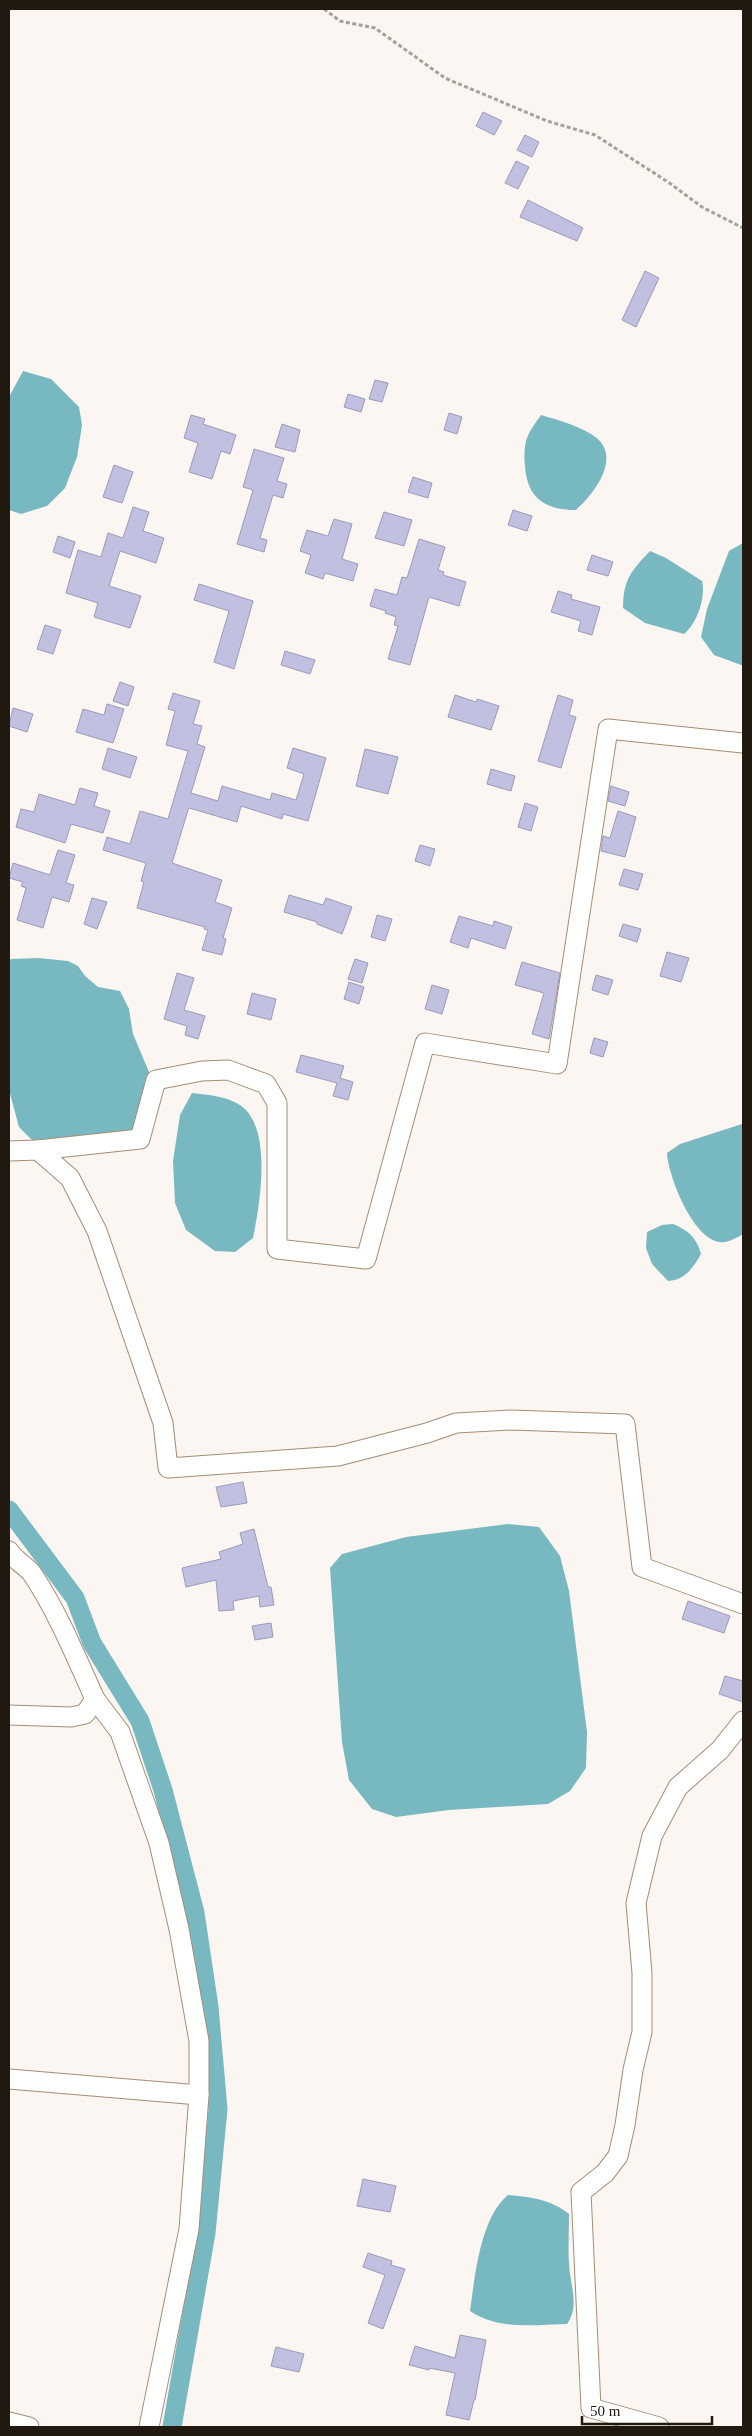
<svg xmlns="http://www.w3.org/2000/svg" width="752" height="2436" font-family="Georgia,serif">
  <rect width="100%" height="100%" fill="#fbf6f1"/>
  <g fill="#78b9c1">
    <polygon points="23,371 51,379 79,407 82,425 77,457 65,488 47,506 21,514 9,510 9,397"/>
    <path d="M 541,415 C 558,420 576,425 591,434 C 625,454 595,493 576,510 C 545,510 527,498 525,466 C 524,458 524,446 527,438 C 530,430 536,422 541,415 Z"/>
    <polygon points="743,543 743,665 741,665 714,655 701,637 707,609 729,551"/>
    <path d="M 650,551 L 666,558 L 702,581 C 706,598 697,623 684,634 L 645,623 L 623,608 C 623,580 631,571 650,551 Z"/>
    <polygon points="38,958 68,961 78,966 85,976 98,987 120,991 129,1009 133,1034 149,1072 137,1123 127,1135 32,1140 19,1127 9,1090 9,961 11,959"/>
    <path d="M 192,1093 C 210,1095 225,1096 240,1105 C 273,1127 260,1204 253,1238 L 235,1252 L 215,1251 L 186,1230 L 175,1203 L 173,1161 L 180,1115 Z"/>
    <path d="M 742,1124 L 743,1234 C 738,1237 731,1241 725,1242 C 695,1247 668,1176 667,1153 L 680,1144 Z"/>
    <path d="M 673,1224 C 689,1231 696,1237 701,1254 C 693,1268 685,1280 668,1281 L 652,1264 L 646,1248 L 647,1232 L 662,1225 Z"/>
    <polygon points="508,1524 539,1527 560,1556 569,1591 587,1732 586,1768 570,1791 548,1804 449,1810 396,1817 372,1809 349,1780 342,1742 330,1568 342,1554 406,1537"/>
    <path d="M 508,2195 C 531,2197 550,2199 569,2214 C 569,2231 568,2248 569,2264 C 570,2285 580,2306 567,2324 C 534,2325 498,2330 470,2311 C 475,2276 480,2218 508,2195 Z"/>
  </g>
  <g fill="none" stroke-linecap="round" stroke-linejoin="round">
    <polyline stroke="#78b9c1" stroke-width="19" points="9,1510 75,1598 92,1643 140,1721 163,1790 195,1913 209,2007 218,2109 206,2233 172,2427"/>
  </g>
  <g fill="#c1c0e0" stroke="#9b9ab9">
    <polygon points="483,112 502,121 494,135 476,126"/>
    <polygon points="525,135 539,142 532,157 517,150"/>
    <polygon points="516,161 529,167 518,189 505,183"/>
    <polygon points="528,200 583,228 577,241 520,217"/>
    <polygon points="645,271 659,278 636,327 622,320"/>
    <polygon points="375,380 388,383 382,402 369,399"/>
    <polygon points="348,394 365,399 361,412 344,407"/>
    <polygon points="449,413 462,417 457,434 444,430"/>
    <polygon points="191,415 205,419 203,424 236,435 230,454 221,451 212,479 189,472 198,443 184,438"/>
    <polygon points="282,424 300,430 295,452 275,447"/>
    <polygon points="254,449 284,458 277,481 287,484 283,498 273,495 260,538 267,540 264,552 237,544 253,490 243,487"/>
    <polygon points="114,465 133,472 122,503 103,497"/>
    <polygon points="413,477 432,483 428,498 408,492"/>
    <polygon points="133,507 149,512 143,531 164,538 156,563 120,551 109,586 141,596 130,628 94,617 98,603 66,593 78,550 101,557 108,533 123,538"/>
    <polygon points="513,510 532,516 527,531 508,525"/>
    <polygon points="384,512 412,520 404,546 375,538"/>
    <polygon points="334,519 352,524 342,559 358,564 353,581 325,573 323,579 305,573 311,555 300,551 307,530 328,536"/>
    <polygon points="58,536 75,542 70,558 53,552"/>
    <polygon points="419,539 445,547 438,570 444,572 443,575 466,582 459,606 429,597 410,665 388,659 398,626 394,625 396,617 385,613 386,611 370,606 375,589 397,595 402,577 407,578"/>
    <polygon points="592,555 613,562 608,576 587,570"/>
    <polygon points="199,584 253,601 234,669 214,662 229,611 194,600"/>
    <polygon points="558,591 572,595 571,599 600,607 592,635 578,631 581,621 551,612"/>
    <polygon points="45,625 61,630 53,654 37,649"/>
    <polygon points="285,651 315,660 310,674 281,665"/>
    <polygon points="120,682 134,687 128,706 113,701"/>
    <polygon points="173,693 200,701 193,724 202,726 197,744 205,747 191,793 218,801 222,786 270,800 272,793 296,800 304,774 287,768 293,748 326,758 308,821 283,814 282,819 241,806 237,822 189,808 188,810 172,863 222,880 215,902 232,908 223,938 226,939 222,955 202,950 208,930 204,929 205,927 137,908 144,882 141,881 146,863 103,850 107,837 130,844 140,811 168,819 188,751 166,745 175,711 168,709"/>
    <polygon points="455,695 476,702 477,699 499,706 491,730 448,717"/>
    <polygon points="558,695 573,700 569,715 576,717 561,768 538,761"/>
    <polygon points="107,704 124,709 113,743 76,732 83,709 104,715"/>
    <polygon points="13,708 33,714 27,732 9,726"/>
    <polygon points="108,748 137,757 130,778 102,769"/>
    <polygon points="365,749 398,757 388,794 356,786"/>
    <polygon points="491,769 515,776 511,791 487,784"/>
    <polygon points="611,786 629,792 625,806 608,801"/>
    <polygon points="80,788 98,793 94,806 110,811 103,833 71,824 65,843 16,827 21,809 34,812 39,794 75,805"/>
    <polygon points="525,803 538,807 531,831 518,827"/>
    <polygon points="618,811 636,817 625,857 601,851 603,836 610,838"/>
    <polygon points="420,845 435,849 430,866 415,861"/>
    <polygon points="58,850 75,855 66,883 74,885 69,902 52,897 43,928 17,920 26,888 21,886 23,882 9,878 13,863 50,875"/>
    <polygon points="624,869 643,874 638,890 619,885"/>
    <polygon points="289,895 323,905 326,898 352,907 342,934 317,924 317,922 284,912"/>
    <polygon points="92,898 107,902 97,929 84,924"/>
    <polygon points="377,915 392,919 385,941 371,937"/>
    <polygon points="459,916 493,926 494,921 512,927 505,949 471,938 468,948 450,942"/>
    <polygon points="623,924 641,929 637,942 619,936"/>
    <polygon points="667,952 689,958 681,982 660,976"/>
    <polygon points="355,959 368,963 362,983 348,979"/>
    <polygon points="522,962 560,973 549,1039 532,1034 544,993 515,985"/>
    <polygon points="177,973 194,978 184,1010 205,1016 198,1039 185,1035 187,1026 164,1019"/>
    <polygon points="596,975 613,980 608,995 592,990"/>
    <polygon points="349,982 364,987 359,1004 344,999"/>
    <polygon points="432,985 449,990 442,1014 425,1009"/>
    <polygon points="252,993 276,999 271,1020 247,1014"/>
    <polygon points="594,1038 608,1042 603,1057 590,1053"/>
    <polygon points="301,1055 344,1066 340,1078 353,1082 348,1100 333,1096 337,1083 296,1072"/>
    <polygon points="243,1482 247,1503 221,1507 216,1487"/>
    <polygon points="254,1529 268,1587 271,1587 274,1605 260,1607 259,1596 233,1601 234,1610 219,1611 216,1580 186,1587 182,1568 221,1559 219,1552 243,1544 240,1533"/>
    <polygon points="688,1601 730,1616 724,1633 682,1619"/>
    <polygon points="271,1623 273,1637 255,1640 252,1626"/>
    <polygon points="725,1676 743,1681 743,1702 719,1694"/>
    <polygon points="363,2179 396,2186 390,2212 357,2206"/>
    <polygon points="368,2253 392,2261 391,2265 405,2269 383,2329 368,2323 385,2275 363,2267"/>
    <polygon points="460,2335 486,2340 475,2400 474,2400 469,2420 446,2415 455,2373 429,2368 429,2370 409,2365 415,2346 455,2358"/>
    <polygon points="276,2347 304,2354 299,2372 271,2366"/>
  </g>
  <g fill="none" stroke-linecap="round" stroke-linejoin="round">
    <g stroke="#a58d76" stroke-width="21">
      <g id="minor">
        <polyline points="38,1150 140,1139 156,1080 202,1071 228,1070 266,1084 277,1103 277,1249 366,1259 425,1043 557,1064 608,729 743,743"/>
        <polyline points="9,1151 38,1150 70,1178 97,1231 163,1423 168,1468 338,1456 427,1433 456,1423 511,1420 625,1424 642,1567 743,1604"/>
        <path d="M 9,1551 C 15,1561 27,1566 33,1575 C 58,1613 76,1657 95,1699 L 85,1714 L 71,1717 L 9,1715"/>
        <polyline points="95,1699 120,1732 159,1843 179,1929 199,2041 199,2095 189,2229 149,2427"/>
        <polyline points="9,2079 199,2095"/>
        <polyline points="9,2422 29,2427"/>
        <polyline points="659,2427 591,2408 581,2192 605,2173 618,2156 625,2125 633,2070 642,2032 642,1973 636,1903 652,1836 678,1787 720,1750 743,1721"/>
      </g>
    </g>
    <polyline stroke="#a7a19a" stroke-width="3" stroke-dasharray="4 2.5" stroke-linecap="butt" points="324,9 340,21 375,28 445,78 547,121 595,135 668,182 702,207 743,228"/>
    <use href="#minor" stroke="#fff" stroke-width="19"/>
  </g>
  <rect width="752" height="2436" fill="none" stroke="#21180f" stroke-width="20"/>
  <path d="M582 2416v8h130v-8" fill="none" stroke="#21180f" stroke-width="2.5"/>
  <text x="590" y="2416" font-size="15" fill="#21180f" stroke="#ffffff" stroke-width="4" paint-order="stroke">50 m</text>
</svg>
